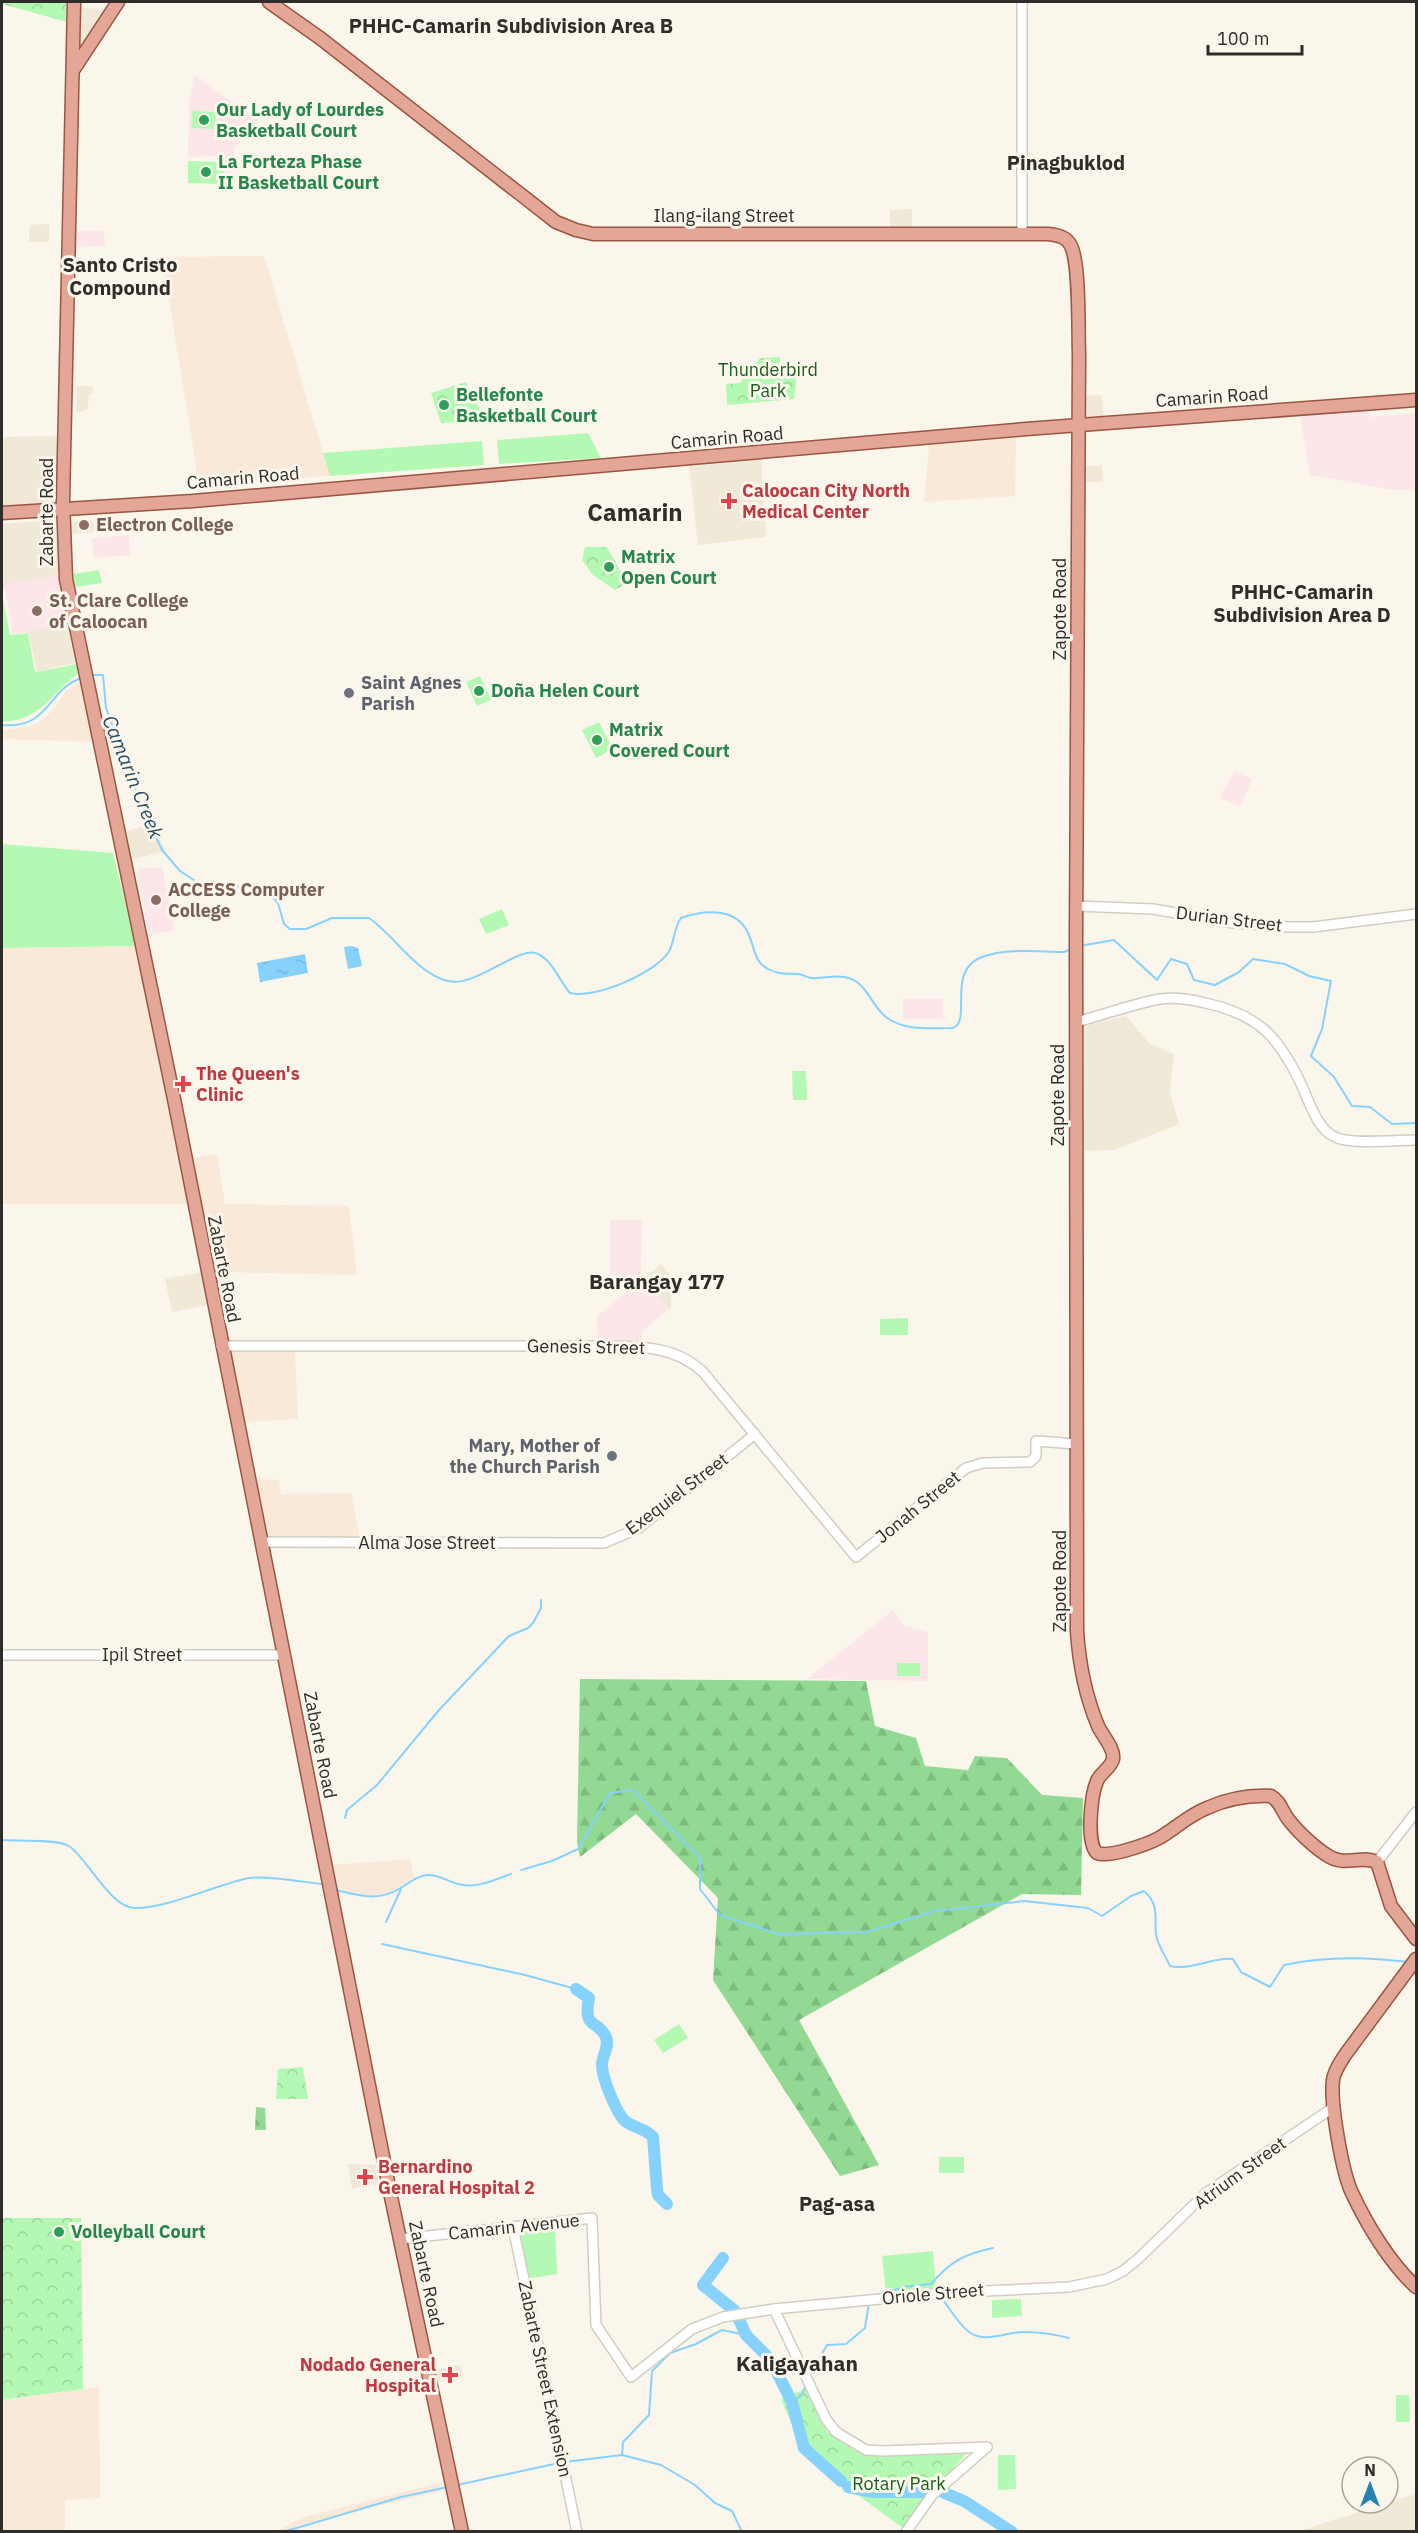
<svg xmlns="http://www.w3.org/2000/svg" width="1418" height="2533" font-family="'IBM Plex Sans',sans-serif">
  <defs>
    <pattern id="forest-firs" width="22" height="20" patternUnits="userSpaceOnUse" patternTransform="scale(1.5)"><rect width="22" height="20" fill="#92d993"/><path d="M5 1l3.5 6h-7zM16 11l3.5 6h-7z" fill="#7ebb7f"/></pattern>
    <pattern id="park-crowns" width="20" height="18" patternUnits="userSpaceOnUse" patternTransform="scale(1.5)"><rect width="20" height="18" fill="#b3f9b3"/><path d="M2 6a3 3 0 1 1 6 0M12 15a3 3 0 1 1 6 0" fill="none" stroke="#9ad69a"/></pattern>
    <pattern id="water-ripples" width="26" height="14" patternUnits="userSpaceOnUse" patternTransform="scale(1.5)"><rect width="26" height="14" fill="#87d2fd"/><path d="M2 4q2-2 4 0t4 0M15 11q2-2 4 0t4 0" fill="none" stroke="#75b5d9"/></pattern>
  </defs>
  <rect width="100%" height="100%" fill="#fbf6eb"/>
  <g fill="#f0e9d7">
    <polygon points="77,7 106,10 76,54"/>
    <polygon points="912,209 912,228 890,228 890,210"/>
    <polygon points="49,224 49,242 29,242 29,225"/>
    <polygon points="77,386 93,386 93,393 89,394 88,408 83,412 76,412"/>
    <polygon points="1102,395 1104,420 1085,421 1084,396"/>
    <polygon points="58,436 57,502 2,508 2,437"/>
    <polygon points="761,458 766,537 698,545 689,465"/>
    <polygon points="1084,466 1102,466 1103,482 1084,482"/>
    <polygon points="44,521 53,531 57,540 59,575 2,590 2,524"/>
    <polygon points="93,521 94,532 70,534 69,522"/>
    <polygon points="67,623 75,663 37,671 28,631"/>
    <polygon points="152,824 166,851 131,860 126,831"/>
    <polygon points="1126,1016 1150,1044 1174,1054 1170,1092 1179,1124 1114,1150 1083,1151 1083,1026"/>
    <polygon points="661,1264 681,1288 671,1297 671,1309 669,1309 643,1279"/>
    <polygon points="202,1272 208,1305 172,1312 165,1279"/>
    <polygon points="348,2164 378,2165 382,2183 352,2189"/>
    <polygon points="460,2365 463,2377 439,2382 436,2370"/>
    <polygon points="1416,2494 1416,2531 1299,2531"/>
  </g>
  <g fill="#fae9d8">
    <polygon points="264,256 330,476 199,484 162,257"/>
    <polygon points="1016,438 1015,496 924,502 929,445"/>
    <polygon points="81,682 93,742 2,739 2,730 24,728 40,722 56,707 66,691"/>
    <polygon points="136,946 190,1204 2,1204 2,948"/>
    <polygon points="217,1154 225,1204 349,1206 357,1275 224,1272 215,1230 206,1227 194,1158"/>
    <polygon points="230,1350 295,1351 298,1419 244,1422"/>
    <polygon points="257,1479 279,1480 281,1494 351,1493 360,1538 280,1539 279,1536 268,1536"/>
    <polygon points="410,1859 414,1877 390,1892 367,1896 336,1887 332,1865"/>
    <polygon points="99,2387 100,2498 65,2500 65,2531 2,2531 2,2400"/>
    <polygon points="439,2483 441,2491 305,2523 288,2531 277,2531 303,2517"/>
  </g>
  <g fill="#fce6e9">
    <polygon points="194,75 258,120 234,149 233,185 225,185 225,156 188,157 189,104"/>
    <polygon points="75,231 104,231 105,246 75,247"/>
    <polygon points="1369,410 1370,417 1416,413 1416,490 1393,490 1310,475 1300,415"/>
    <polygon points="129,535 130,555 94,558 92,538"/>
    <polygon points="59,575 67,623 13,634 4,585"/>
    <polygon points="1234,771 1252,779 1240,807 1220,798"/>
    <polygon points="162,867 175,930 149,935 137,869"/>
    <rect x="903" y="999" width="40" height="20"/>
    <polygon points="610,1220 642,1220 641,1273 623,1288 610,1272"/>
    <polygon points="643,1279 669,1309 642,1331 642,1342 598,1342 597,1316"/>
    <polygon points="893,1610 904,1626 928,1632 928,1681 807,1679"/>
  </g>
  <g fill="#b3f9b3">
    <polygon points="192,111 216,112 216,129 191,128"/>
    <polygon points="188,161 224,162 224,184 188,183"/>
    <polygon points="588,433 601,458 499,464 497,440"/>
    <polygon points="482,441 484,465 330,476 323,453"/>
    <polygon points="99,570 102,583 75,587 72,574"/>
    <path d="M 2,593 L 10,635 L 28,633 L 35,672 L 77,664 L 79,673 C 48,695 44,719 2,722 Z"/>
    <polygon points="480,676 491,700 477,706 466,682"/>
    <polygon points="599,722 613,749 596,758 582,730"/>
    <polygon points="2,844 113,853 136,946 2,948"/>
    <polygon points="502,909 509,925 486,934 479,919"/>
    <polygon points="792,1071 806,1071 807,1100 793,1100"/>
    <polygon points="908,1318 908,1335 880,1335 880,1319"/>
    <rect x="897" y="1663" width="23" height="13"/>
    <polygon points="679,2024 688,2038 663,2053 654,2040"/>
    <rect x="939" y="2157" width="25" height="16"/>
    <polygon points="555,2223 557,2274 526,2279 515,2228"/>
    <polygon points="933,2251 936,2288 886,2293 882,2256"/>
    <polygon points="1021,2299 1022,2316 992,2318 992,2300"/>
    <polygon points="1396,2395 1409,2395 1410,2422 1396,2422"/>
    <polygon points="998,2455 1015,2455 1016,2489 998,2490"/>
  </g>
  <g fill="url(#forest-firs)">
    <polygon points="580,1679 866,1681 875,1726 916,1738 925,1766 968,1770 975,1756 1007,1758 1042,1795 1083,1798 1081,1895 1022,1894 799,2020 879,2165 840,2176 713,1980 718,1898 636,1814 580,1857 577,1842"/>
    <polygon points="256,2107 265,2108 266,2130 255,2130"/>
  </g>
  <g fill="url(#park-crowns)">
    <polygon points="2,2 66,2 67,22 2,4"/>
    <polygon points="780,357 780,363 798,363 794,399 727,405 726,384 740,383 760,358"/>
    <polygon points="466,382 482,414 479,419 441,423 431,393"/>
    <polygon points="585,547 607,547 627,583 615,590 593,575 582,560"/>
    <polygon points="303,2067 308,2099 276,2099 278,2069"/>
    <polygon points="2,2218 81,2218 83,2389 2,2400"/>
    <polygon points="805,2389 827,2432 860,2454 968,2451 903,2528 812,2462 797,2436 781,2399"/>
  </g>
  <g fill="url(#water-ripples)">
    <polygon points="352,946 358,948 362,966 348,969 344,947"/>
    <polygon points="305,954 308,973 260,982 257,963"/>
  </g>
  <g fill="none" stroke-linecap="round" stroke-linejoin="round">
    <g stroke="#87d2fd" stroke-width="2">
      <path d="M 91,675 L 103,675 L 106,708 L 139,799 L 162,850 L 180,871 L 206,888 L 246,886 L 269,893 L 278,903 L 284,924 L 290,929 L 306,929 L 332,918 L 369,918 C 395,936 416,973 448,981 C 476,988 520,944 538,954 C 554,962 559,981 570,993 C 595,999 653,974 668,953 C 675,943 673,929 681,918 C 706,909 740,907 750,938 C 755,950 755,963 768,969 C 778,975 788,973 799,974 C 804,975 808,978 812,978 C 822,979 834,975 844,977 C 867,980 870,1005 886,1017 C 903,1031 931,1028 953,1028 C 973,1020 944,968 985,956 C 1009,948 1039,952 1064,952 L 1071,949"/>
      <path d="M 2,725 C 50,729 46,691 81,678"/>
      <polyline points="1079,946 1114,940 1157,980 1171,959 1187,964 1194,980 1215,985 1239,972 1253,959 1285,964 1309,976 1331,981 1322,1029 1311,1056 1334,1077 1352,1106 1370,1107 1392,1124 1416,1123"/>
      <polyline points="345,1818 347,1810 377,1785 439,1710 509,1636 528,1628 533,1623 541,1608 541,1600"/>
      <path d="M 2,1840 C 16,1841 58,1839 69,1846 C 87,1858 110,1907 134,1908 C 166,1909 215,1885 249,1878 C 266,1875 303,1882 321,1884"/>
      <path d="M 521,1870 L 552,1861 L 578,1849 L 610,1793 L 633,1790 L 700,1858 L 700,1889 L 720,1915 L 778,1934 L 866,1932 L 935,1911 L 1024,1901 L 1088,1908 L 1102,1916 L 1131,1896 L 1144,1891 C 1160,1905 1154,1918 1156,1935 C 1158,1946 1166,1957 1170,1966 C 1191,1971 1212,1957 1233,1959 L 1241,1972 L 1270,1987 L 1284,1965 C 1324,1956 1369,1957 1409,1962"/>
      <path d="M 336,1890 C 360,1896 380,1902 402,1887 C 410,1882 417,1876 427,1875 C 438,1874 447,1881 458,1884 C 476,1889 494,1880 511,1874"/>
      <polyline points="386,1922 401,1889"/>
      <polyline points="382,1944 525,1975 576,1989"/>
      <path d="M 882,2295 L 903,2287 L 931,2284 C 951,2261 964,2254 993,2248"/>
      <path d="M 940,2296 C 949,2307 958,2324 969,2332 C 985,2344 1006,2332 1023,2332 C 1039,2332 1054,2334 1069,2338"/>
      <polyline points="809,2376 827,2345 846,2344 865,2328 869,2303"/>
      <polyline points="792,2402 802,2395 806,2384"/>
      <polyline points="565,2462 622,2455"/>
      <polyline points="457,2485 559,2463"/>
      <polyline points="283,2532 401,2497 448,2487"/>
      <polyline points="742,2532 732,2511 715,2503 695,2485 661,2465 622,2455 623,2442 649,2415 652,2371 670,2353 696,2344 722,2330 746,2335"/>
    </g>
    <g stroke="#87d2fd" stroke-width="12">
      <path d="M 576,1989 L 589,1998 C 583,2031 597,2018 606,2037 C 610,2047 602,2055 602,2065 C 602,2078 616,2112 625,2121 C 634,2128 645,2128 653,2137 L 657,2189 L 658,2195 L 667,2204"/>
      <polyline points="723,2258 703,2285 735,2311 746,2335 770,2359 792,2402 804,2448 841,2481"/>
      <polyline points="848,2487 873,2492 926,2492"/>
      <polyline points="942,2492 964,2501 1012,2532"/>
    </g>
    <g stroke="#d2cdc2" stroke-width="12">
      <g id="minor">
        <polyline points="1022,234 1022,2"/>
        <polyline points="1076,906 1153,909 1233,923 1289,927 1313,927 1416,914"/>
        <path d="M 1076,1022 C 1104,1015 1132,1004 1160,999 C 1175,997 1190,999 1205,1003 C 1258,1014 1279,1037 1301,1084 C 1309,1101 1317,1129 1335,1137 C 1350,1145 1398,1140 1416,1140"/>
        <path d="M 221,1346 L 594,1346 C 634,1347 672,1343 703,1372 L 856,1557 L 966,1468 L 983,1463 L 1030,1462 L 1036,1456 L 1036,1441 L 1077,1444"/>
        <polyline points="261,1542 604,1543 639,1528 755,1434"/>
        <polyline points="2,1655 283,1655"/>
        <polyline points="1377,1862 1416,1812"/>
        <polyline points="513,2227 577,2532"/>
        <polyline points="400,2239 592,2218 596,2325 631,2377 692,2329 723,2317 774,2309 944,2293 1069,2287 1107,2279 1123,2271 1139,2258 1206,2193 1334,2107"/>
        <polyline points="774,2309 826,2419 836,2432 866,2450 884,2451 987,2447"/>
        <polyline points="906,2532 933,2494 987,2447"/>
      </g>
    </g>
    <g stroke="#995643" stroke-width="15">
      <g id="major">
        <polyline points="74,2 63,501 66,579 174,1099 391,2197 462,2532"/>
        <path d="M 269,2 L 320,38 L 556,222 L 576,230 L 593,234 L 1048,234 C 1058,235 1067,237 1071,246 C 1080,264 1078,331 1079,354 L 1076,938 L 1077,1631 C 1079,1662 1086,1697 1098,1726 C 1102,1735 1115,1749 1113,1759 C 1111,1768 1100,1773 1097,1781 C 1091,1795 1086,1843 1097,1853 C 1109,1858 1148,1844 1159,1838 C 1176,1828 1189,1815 1207,1808 C 1227,1799 1249,1795 1271,1796 C 1280,1801 1282,1811 1288,1819 C 1298,1832 1316,1849 1330,1857 C 1346,1866 1362,1855 1377,1862 L 1391,1906 L 1416,1939"/>
        <polyline points="74,69 118,2"/>
        <polyline points="2,513 193,501 1026,429 1416,400"/>
        <path d="M 1416,1959 L 1345,2055 C 1340,2063 1334,2071 1333,2080 C 1330,2102 1342,2172 1352,2193 C 1367,2225 1390,2263 1416,2287"/>
      </g>
    </g>
    <use href="#minor" stroke="#fff" stroke-width="9"/>
    <use href="#major" stroke="#e4a797" stroke-width="12"/>
  </g>
  <g fill="#2e9e5b" stroke="#fbf6eb" stroke-width="2">
    <circle cx="204" cy="120" r="6"/>
    <circle cx="206" cy="172" r="6"/>
    <circle cx="444" cy="405" r="6"/>
    <circle cx="609" cy="567" r="6"/>
    <circle cx="479" cy="691" r="6"/>
    <circle cx="597" cy="740" r="6"/>
    <circle cx="59" cy="2232" r="6"/>
  </g>
  <g fill="#e0444e" stroke="#fbf6eb" stroke-width="2">
    <path d="M726 492h6v6h6v6h-6v6h-6v-6h-6v-6h6z"/>
    <path d="M180 1075h6v6h6v6h-6v6h-6v-6h-6v-6h6z"/>
    <path d="M362 2168h6v6h6v6h-6v6h-6v-6h-6v-6h6z"/>
    <path d="M447 2366h6v6h6v6h-6v6h-6v-6h-6v-6h6z"/>
  </g>
  <g fill="#8d6e63" stroke="#fbf6eb" stroke-width="2">
    <circle cx="84" cy="525" r="6"/>
    <circle cx="37" cy="611" r="6"/>
    <circle cx="156" cy="900" r="6"/>
  </g>
  <g fill="#6b7280" stroke="#fbf6eb" stroke-width="2">
    <circle cx="349" cy="693" r="6"/>
    <circle cx="612" cy="1456" r="6"/>
  </g>
  <g text-anchor="middle" stroke-width="6" stroke-linejoin="round" paint-order="stroke">
    <g font-size="18" font-weight="bold" fill="#27864d" stroke="#fbf6eb" text-anchor="start">
      <text x="216" y="116">Our Lady of Lourdes<tspan x="216" dy="21">Basketball Court</tspan></text>
      <text x="218" y="168">La Forteza Phase<tspan x="218" dy="21">II Basketball Court</tspan></text>
      <text x="456" y="401">Bellefonte<tspan x="456" dy="21">Basketball Court</tspan></text>
      <text x="621" y="563">Matrix<tspan x="621" dy="21">Open Court</tspan></text>
      <text x="491" y="697">Doña Helen Court</text>
      <text x="609" y="736">Matrix<tspan x="609" dy="21">Covered Court</tspan></text>
      <text x="71" y="2238">Volleyball Court</text>
    </g>
    <g font-size="18" fill="#2f2d29" stroke="#fbf6eb">
      <text x="724" y="222">Ilang-ilang Street</text>
      <text transform="translate(1212 397) rotate(-4)" y="6">Camarin Road</text>
      <text transform="translate(727 438) rotate(-5)" y="6">Camarin Road</text>
      <text transform="translate(243 478) rotate(-5)" y="6">Camarin Road</text>
      <text transform="translate(47 512) rotate(-90)" y="6">Zabarte Road</text>
      <text transform="translate(1060 609) rotate(-90)" y="6">Zapote Road</text>
      <text transform="translate(1229 919) rotate(7)" y="6">Durian Street</text>
      <text transform="translate(1058 1095) rotate(-90)" y="6">Zapote Road</text>
      <text transform="translate(224 1269) rotate(79)" y="6">Zabarte Road</text>
      <text transform="translate(586 1347) rotate(1)" y="6">Genesis Street</text>
      <text transform="translate(677 1494) rotate(-37)" y="6">Exequiel Street</text>
      <text transform="translate(918 1507) rotate(-39)" y="6">Jonah Street</text>
      <text x="427" y="1549">Alma Jose Street</text>
      <text transform="translate(1060 1581) rotate(-90)" y="6">Zapote Road</text>
      <text x="142" y="1661">Ipil Street</text>
      <text transform="translate(320 1745) rotate(79)" y="6">Zabarte Road</text>
      <text transform="translate(1240 2173) rotate(-36)" y="6">Atrium Street</text>
      <text transform="translate(514 2227) rotate(-6)" y="6">Camarin Avenue</text>
      <text transform="translate(426 2274) rotate(78)" y="6">Zabarte Road</text>
      <text transform="translate(933 2294) rotate(-5)" y="6">Oriole Street</text>
      <text transform="translate(545 2379) rotate(78)" y="6">Zabarte Street Extension</text>
    </g>
    <g font-size="18" fill="#1a6020" stroke="#fbf6eb">
      <text x="768" y="376">Thunderbird<tspan x="768" dy="21">Park</tspan></text>
      <text x="899" y="2490">Rotary Park</text>
    </g>
    <g font-size="18" font-weight="bold" fill="#be3a42" stroke="#fbf6eb" text-anchor="start">
      <text x="742" y="497">Caloocan City North<tspan x="742" dy="21">Medical Center</tspan></text>
      <text x="196" y="1080">The Queen's<tspan x="196" dy="21">Clinic</tspan></text>
      <text x="378" y="2173">Bernardino<tspan x="378" dy="21">General Hospital 2</tspan></text>
      <text x="436" y="2371" text-anchor="end">Nodado General<tspan x="436" dy="21">Hospital</tspan></text>
    </g>
    <g font-size="18" font-weight="bold" fill="#785e54" stroke="#fbf6eb" text-anchor="start">
      <text x="96" y="531">Electron College</text>
      <text x="49" y="607">St. Clare College<tspan x="49" dy="21">of Caloocan</tspan></text>
      <text x="168" y="896">ACCESS Computer<tspan x="168" dy="21">College</tspan></text>
    </g>
    <g font-size="18" font-weight="bold" fill="#5b616d" stroke="#fbf6eb" text-anchor="start">
      <text x="361" y="689">Saint Agnes<tspan x="361" dy="21">Parish</tspan></text>
      <text x="600" y="1452" text-anchor="end">Mary, Mother of<tspan x="600" dy="21">the Church Parish</tspan></text>
    </g>
    <g font-size="20" font-weight="bold" fill="#2f2d29" stroke="#fbf6eb">
      <text x="511" y="33">PHHC-Camarin Subdivision Area B</text>
      <text x="1066" y="170">Pinagbuklod</text>
      <text x="120" y="272">Santo Cristo<tspan x="120" dy="23">Compound</tspan></text>
      <text x="1302" y="599">PHHC-Camarin<tspan x="1302" dy="23">Subdivision Area D</tspan></text>
      <text x="837" y="2211">Pag-asa</text>
    </g>
    <g font-size="20" font-style="italic" fill="#244e64" stroke="#fbf6eb">
      <text transform="translate(133 777) rotate(68)" y="7">Camarin Creek</text>
    </g>
    <g font-size="21" font-weight="bold" fill="#2f2d29" stroke="#fbf6eb">
      <text x="657" y="1289">Barangay 177</text>
      <text x="797" y="2371">Kaligayahan</text>
    </g>
    <g font-size="24" font-weight="bold" fill="#2f2d29" stroke="#fbf6eb">
      <text x="635" y="521">Camarin</text>
    </g>
  </g>
  <rect width="1418" height="2533" fill="none" stroke="#2f2d29" stroke-width="6"/>
  <g transform="translate(1370 2485)"><circle r="28" fill="#fbf6eb" stroke="#a9a69d" stroke-width="1.5"/>
  <path d="M0-4.5L10 22L0 15L-10 22Z" fill="#2484b0"/>
  <text y="-9" font-size="16" font-weight="bold" text-anchor="middle" fill="#2f2d29">N</text>
  </g>
  <path d="M1208 45v9h94v-9" fill="none" stroke="#2f2d29" stroke-width="3"/>
  <text x="1217" y="45" font-size="18" fill="#2f2d29" stroke="#fbf6eb" stroke-width="4.5" paint-order="stroke">100 m</text>
</svg>
